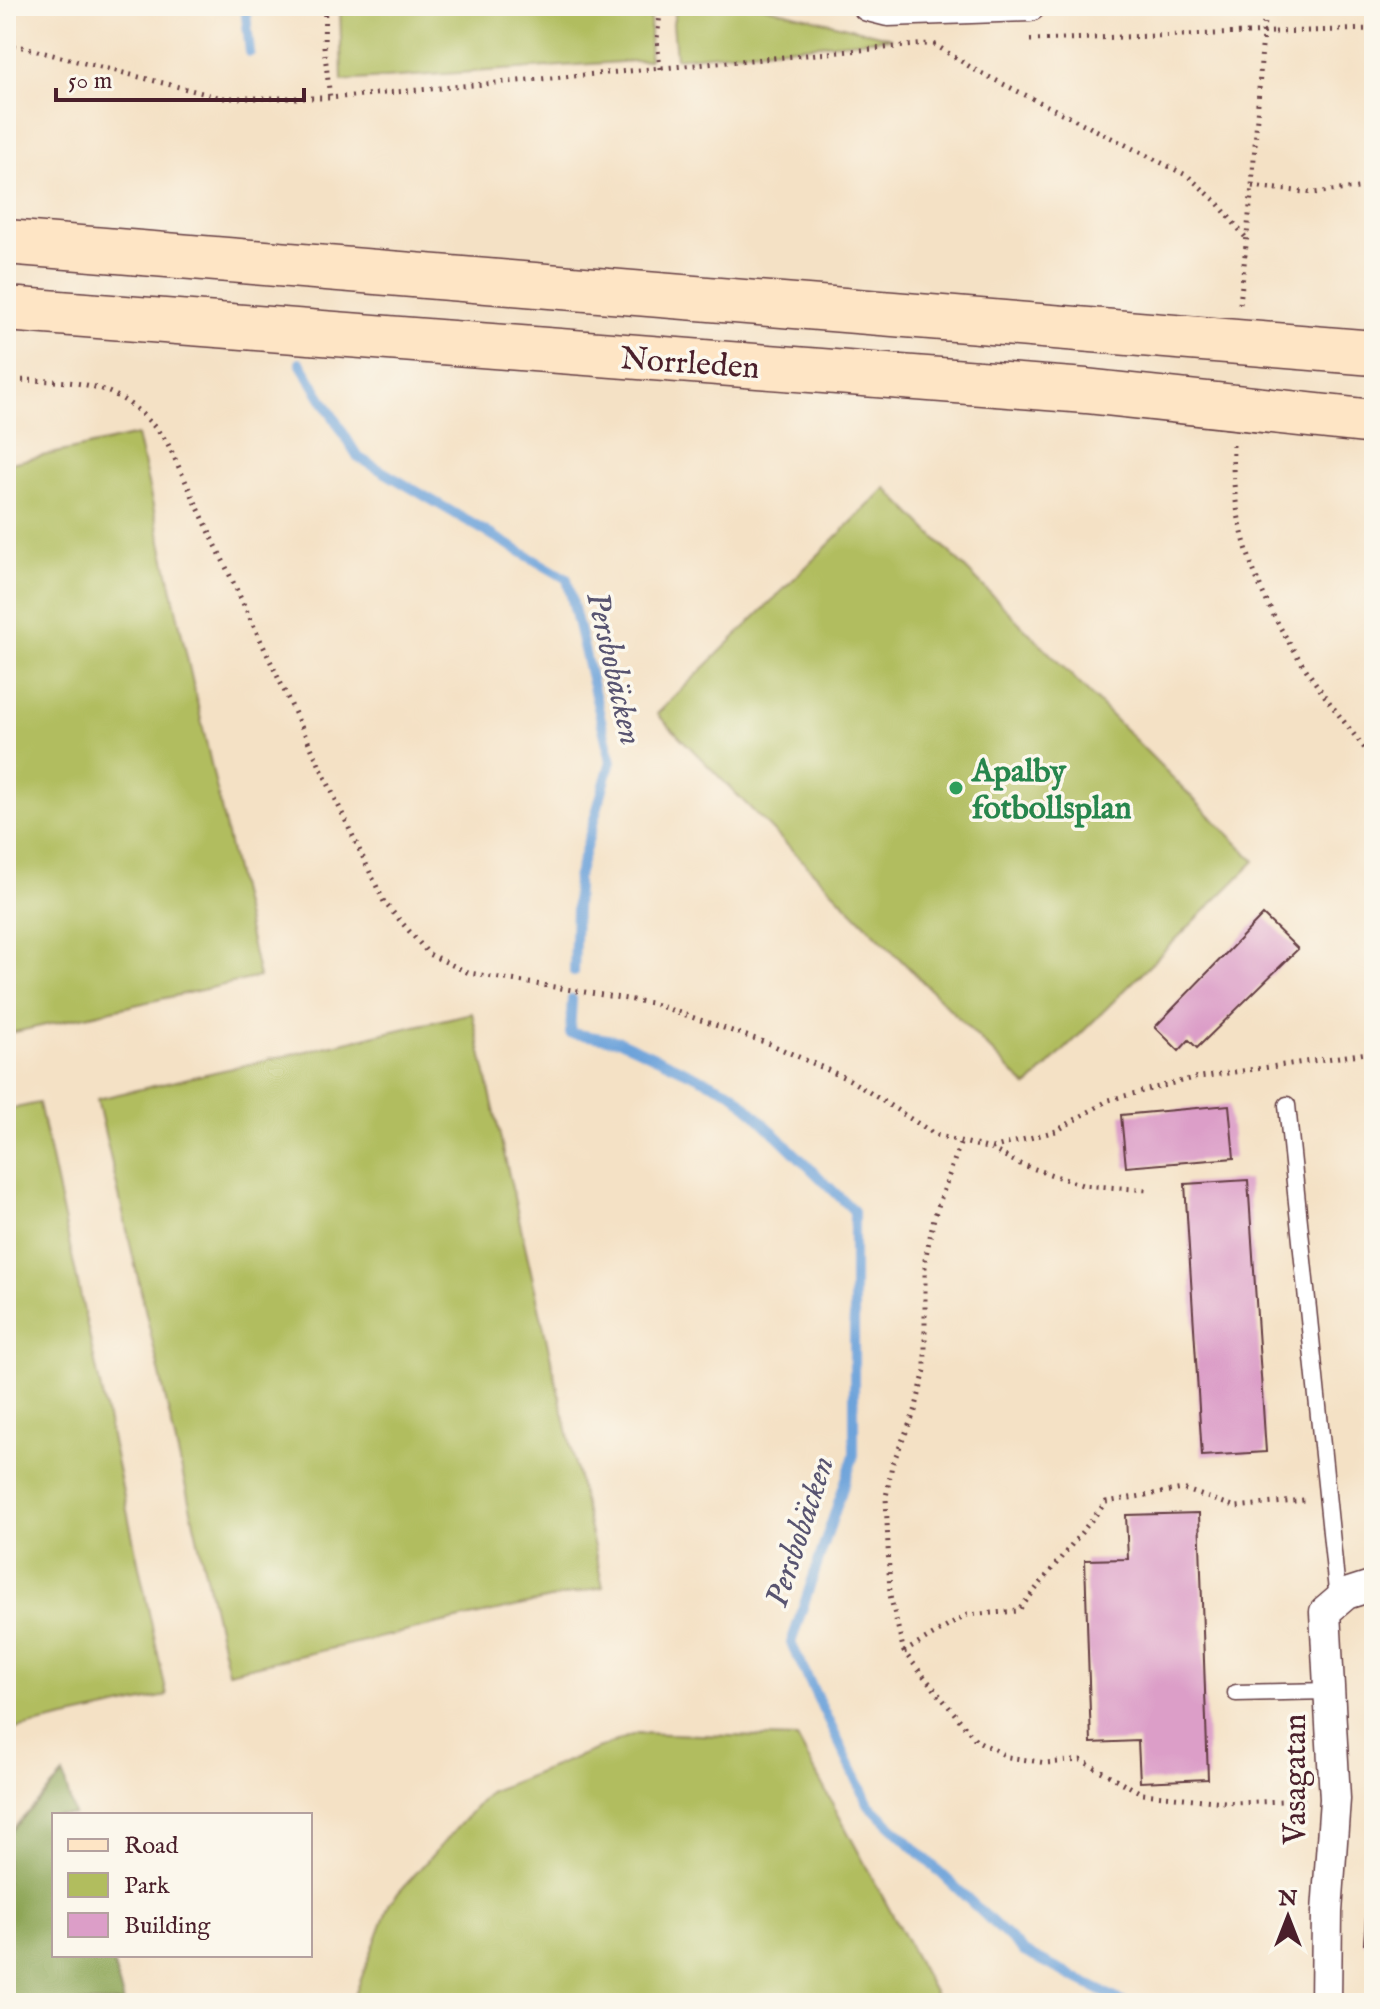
<svg xmlns="http://www.w3.org/2000/svg" width="1380" height="2009" font-family="'IM FELL English',serif">
  <rect width="100%" height="100%" fill="#fbf7ec"/>
  <filter id="ink" filterUnits="userSpaceOnUse"><feTurbulence type="fractalNoise" baseFrequency=".0125" numOctaves="2"/><feDisplacementMap in="SourceGraphic" scale="16" xChannelSelector="R" yChannelSelector="G"/><feConvolveMatrix kernelMatrix="1 2 1 2 8 2 1 2 1" color-interpolation-filters="sRGB"/></filter>
  <filter id="wash" filterUnits="userSpaceOnUse"><feTurbulence type="fractalNoise" baseFrequency=".006" numOctaves="4" result="noise"/><feDisplacementMap in="SourceGraphic" scale="32" xChannelSelector="R" yChannelSelector="G"/><feGaussianBlur stdDeviation="1.8" result="paint"/><feColorMatrix in="noise" values="0 0 0 0 0 0 0 0 0 0 0 0 0 0 0 0 0 1.4 0 .05"/><feComposite in="paint" operator="in"/></filter>
  <g filter="url(#wash)">
    <rect width="100%" height="100%" fill="#f4e1c5"/>
    <g fill="#b1bd5e" stroke="#7e6e44" stroke-width="2">
      <polygon points="340,6 651,6 649,60 342,81"/>
      <polygon points="677,6 761,6 892,38 676,58 673,23"/>
      <polygon points="137,435 259,977 6,1034 6,464"/>
      <polygon points="886,488 1255,861 1027,1087 657,714"/>
      <polygon points="472,1013 603,1587 228,1672 97,1099"/>
      <polygon points="39,1103 167,1696 6,1731 6,1110"/>
      <polygon points="637,1733 797,1738 940,2003 352,2003 390,1902 489,1792"/>
    </g>
    <polygon fill="#8ca455" stroke="#6b6240" stroke-width="2" points="63,1775 74,1815 54,1815 54,1955 111,1955 124,2003 6,2003 6,1836"/>
    <g fill="none" stroke-linecap="round" stroke-linejoin="round">
      <g stroke="#6da3da" stroke-width="10">
        <polyline points="245,6 250,52"/>
        <polyline points="300,363 358,457 567,579 611,761 577,879 574,972"/>
        <polyline points="572,999 570,1033 620,1041 733,1093 854,1211 854,1455 791,1643 869,1805 1024,1952 1125,2003"/>
      </g>
    </g>
    <g id="blocks">
      <g fill="#dc9ec8">
        <polygon points="1263,915 1298,949 1197,1048 1189,1040 1179,1051 1155,1027"/>
        <polygon points="1229,1105 1234,1158 1126,1167 1121,1115"/>
        <polygon points="1248,1180 1266,1452 1202,1456 1185,1184"/>
        <polygon points="1199,1513 1208,1779 1140,1782 1138,1741 1091,1743 1085,1560 1128,1559 1126,1515"/>
        <polygon points="1372,1838 1374,1838 1374,1943 1364,1943"/>
      </g>
    </g>
  </g>
  <g filter="url(#ink)">
    <use href="#blocks" fill-opacity="0" stroke="#643c42" stroke-width="2"/>
    <g fill="none" stroke-linecap="round" stroke-linejoin="round">
      <g stroke="#643c42" stroke-width="19">
        <g id="lane">
          <polyline points="1287,1105 1338,1601"/>
          <polyline points="1236,1693 1329,1691"/>
        </g>
      </g>
      <g stroke="#643c42" stroke-width="33">
        <g id="street">
          <polyline points="868,6 888,11 1030,6"/>
          <polyline points="1326,2003 1327,1912 1335,1799 1325,1612 1346,1594 1374,1585"/>
        </g>
      </g>
      <g stroke="#643c42" stroke-width="47">
        <g id="secondary">
          <polyline points="6,242 1374,353"/>
          <polyline points="6,309 1086,391 1374,422"/>
        </g>
      </g>
      <g stroke="#643c42" stroke-width="5" stroke-dasharray="2 6" stroke-linecap="butt">
        <polyline points="325,6 324,46 330,98"/>
        <polyline points="1275,32 1374,29"/>
        <polyline points="1030,40 1247,33"/>
        <polyline points="6,43 222,98 330,98 928,44"/>
        <polyline points="934,44 975,70 1188,176 1216,201 1246,238"/>
        <polyline points="660,69 657,39 661,6"/>
        <polyline points="1252,186 1313,193 1374,186"/>
        <polyline points="1240,304 1252,186 1265,6"/>
        <path d="M 6,380 C 80,381 118,378 167,442 L 384,902 L 429,954 L 469,973 L 651,1003 L 770,1044 L 850,1080 L 936,1135 L 991,1149 L 1020,1164 L 1082,1185 L 1147,1190"/>
        <path d="M 1233,445 C 1229,574 1298,664 1374,760"/>
        <polyline points="960,1144 934,1218 925,1260 925,1370 915,1411 892,1465 886,1497 890,1595 904,1652 976,1740 1008,1757 1046,1763 1081,1760 1143,1794 1235,1803 1306,1800"/>
        <polyline points="992,1148 1056,1131 1109,1100 1193,1078 1374,1052"/>
        <polyline points="904,1652 967,1615 1018,1611 1106,1502 1183,1489 1236,1507 1304,1500"/>
      </g>
      <use href="#lane" stroke="#fff" stroke-width="16"/>
      <use href="#street" stroke="#fff" stroke-width="30"/>
      <use href="#secondary" stroke="#fee5c5" stroke-width="44"/>
      <polyline stroke="#643c42" stroke-width="5" stroke-dasharray="2 6" stroke-linecap="butt" points="1247,33 1275,32"/>
    </g>
  </g>
  <circle fill="#2e9e5b" stroke="#fbf7ec" stroke-width="3" cx="956" cy="788" r="8"/>
  <g text-anchor="middle" stroke-width="7" stroke-linejoin="round" paint-order="stroke">
    <g font-size="32" fill="#4a1f2b" stroke="#fbf7ec">
      <text transform="translate(690 362) rotate(4)" y="11">Norrleden</text>
      <text transform="translate(1294 1779) rotate(-90)" y="11">Vasagatan</text>
    </g>
    <g font-size="32" font-weight="bold" fill="#27864d" stroke="#fbf7ec" text-anchor="start">
      <text x="972" y="781">Apalby<tspan x="972" dy="37">fotbollsplan</tspan></text>
    </g>
    <g font-size="34" font-style="italic" fill="#585471" stroke="#fbf7ec">
      <text transform="translate(616 668) rotate(77)" y="12">Persbobäcken</text>
      <text transform="translate(798 1531) rotate(-72)" y="12">Persbobäcken</text>
    </g>
  </g>
  <rect width="1380" height="2009" fill="none" stroke="#fbf7ec" stroke-width="32"/>
  <rect x="52" y="1813" width="260" height="144" fill="#fbf7ec" stroke="#b4a19f" stroke-width="2"/>
  <rect x="68" y="1839" width="40" height="12" fill="#fee5c5" stroke="#b4a19f" stroke-width="2"/>
  <text x="124" y="1853" font-size="24" fill="#4a1f2b">Road</text>
  <rect x="68" y="1873" width="40" height="24" fill="#b1bd5e" stroke="#b4a19f" stroke-width="2"/>
  <text x="124" y="1893" font-size="24" fill="#4a1f2b">Park</text>
  <rect x="68" y="1913" width="40" height="24" fill="#dc9ec8" stroke="#b4a19f" stroke-width="2"/>
  <text x="124" y="1933" font-size="24" fill="#4a1f2b">Building</text>
  <g transform="translate(1288 1917)" stroke="#fbf7ec" stroke-width="6" paint-order="stroke">
  <path d="M0-6L14 30L0 20L-14 30Z" fill="#4a1f2b"/>
  <text y="-12" font-size="22" font-weight="bold" text-anchor="middle" fill="#4a1f2b">N</text>
  </g>
  <path d="M56 88v12h248v-12" fill="none" stroke="#4a1f2b" stroke-width="4"/>
  <text x="68" y="88" font-size="24" fill="#4a1f2b" stroke="#fbf7ec" stroke-width="6" paint-order="stroke">50 m</text>
</svg>
